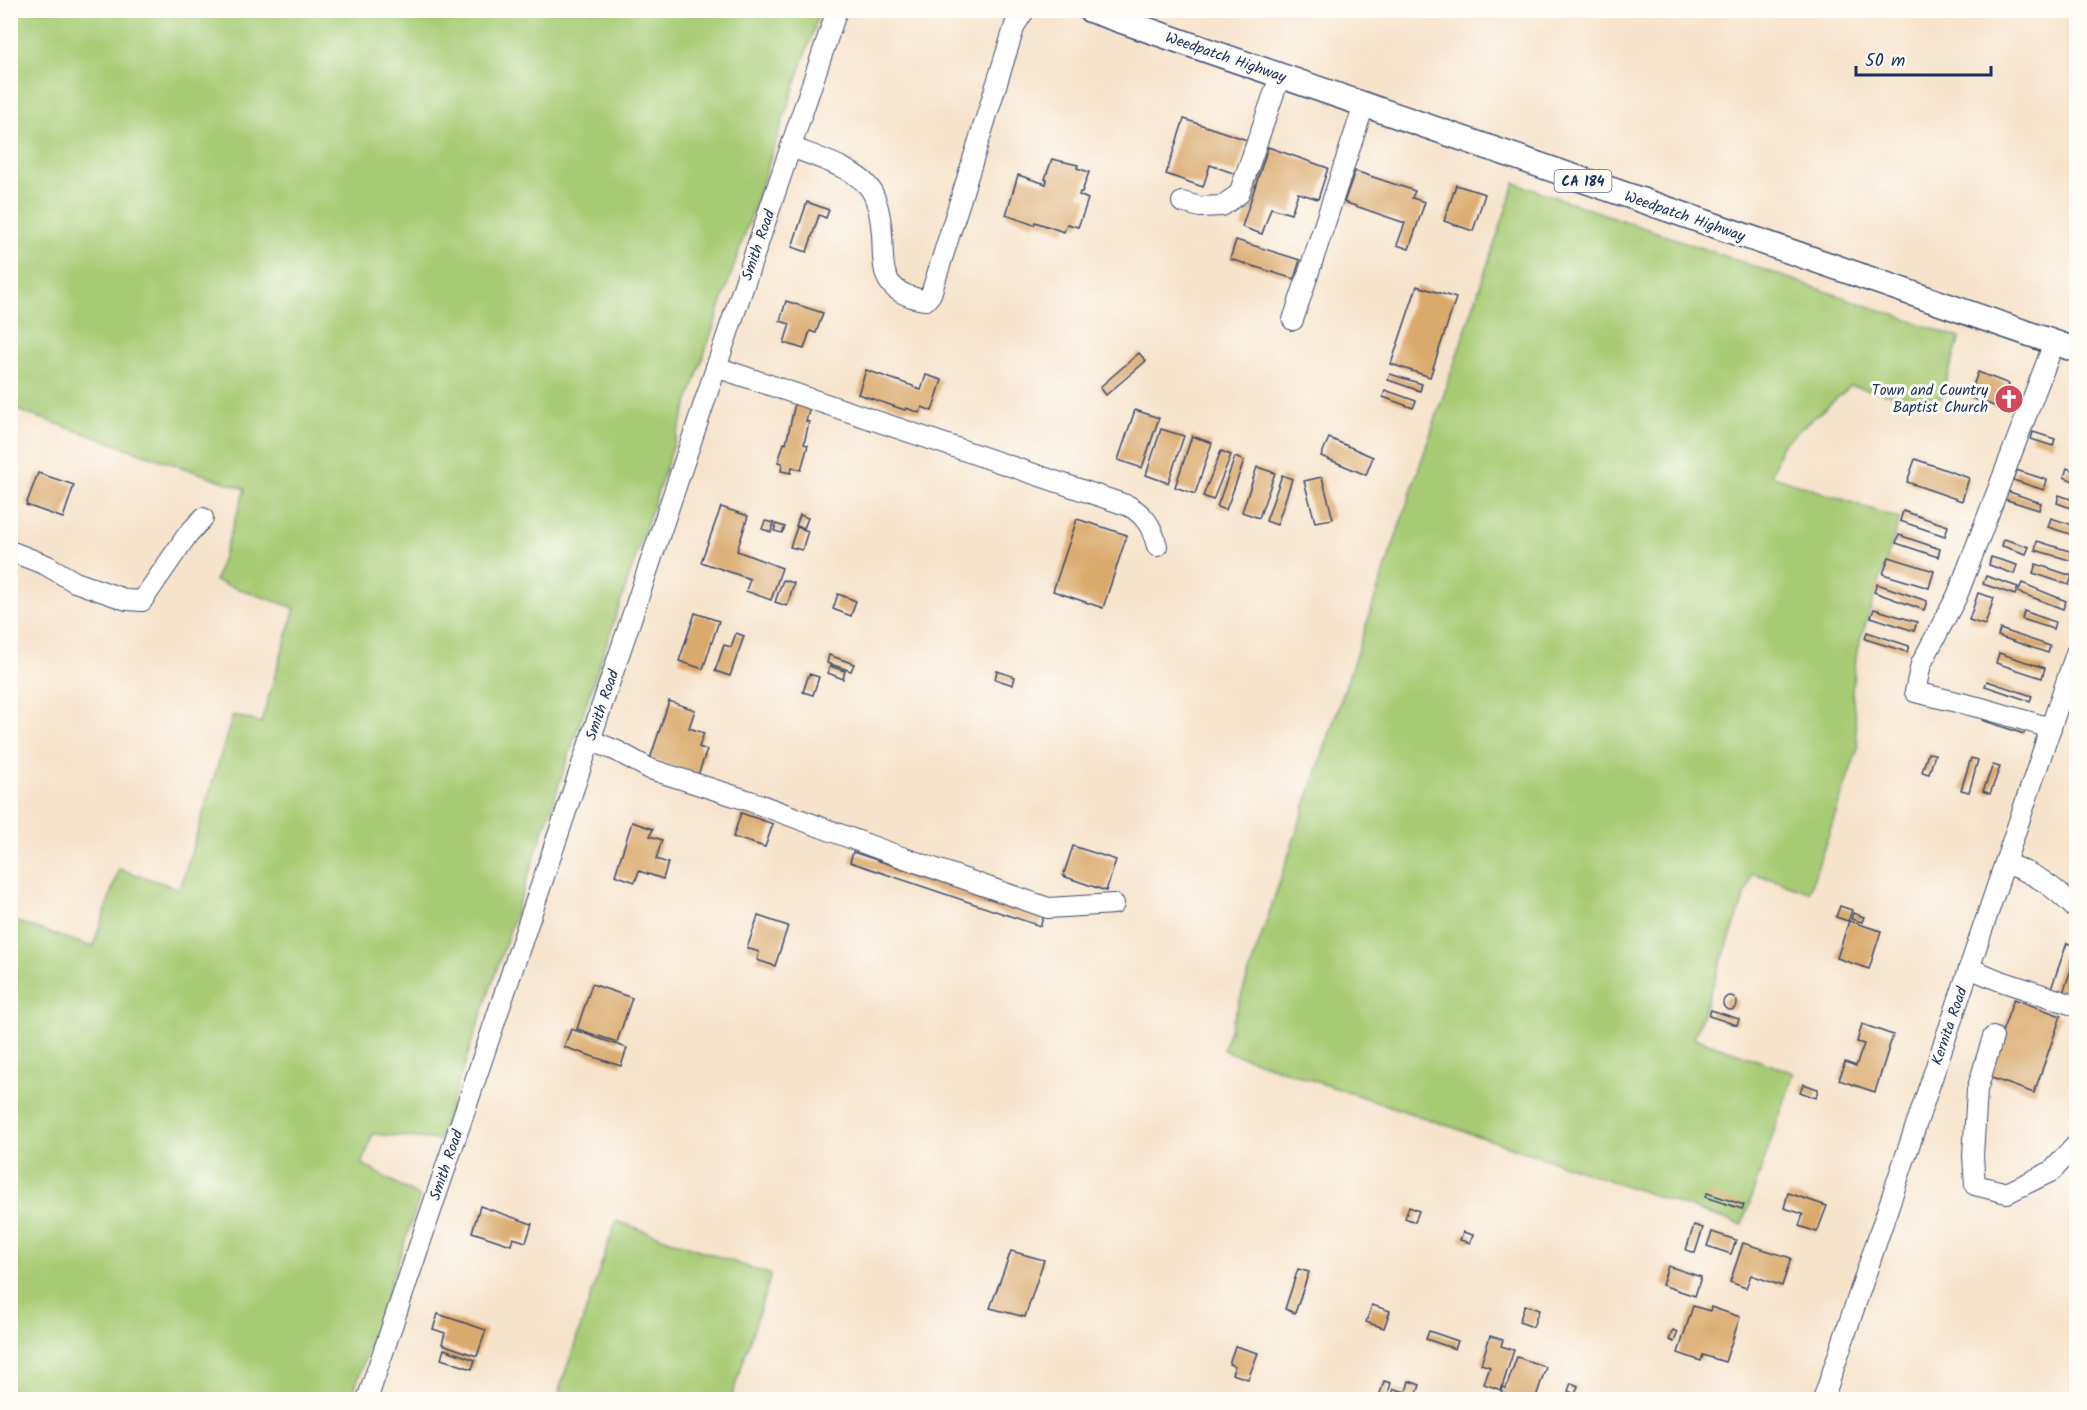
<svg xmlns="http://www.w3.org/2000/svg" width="2087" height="1410" font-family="Kalam,sans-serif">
  <rect width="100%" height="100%" fill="#fdfcf7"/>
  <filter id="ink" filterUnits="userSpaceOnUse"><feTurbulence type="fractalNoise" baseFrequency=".0167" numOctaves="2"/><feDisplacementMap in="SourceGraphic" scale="12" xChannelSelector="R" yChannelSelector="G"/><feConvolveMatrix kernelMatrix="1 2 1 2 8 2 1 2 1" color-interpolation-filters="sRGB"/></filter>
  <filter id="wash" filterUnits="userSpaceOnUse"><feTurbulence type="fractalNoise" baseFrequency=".008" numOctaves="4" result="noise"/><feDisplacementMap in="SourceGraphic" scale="24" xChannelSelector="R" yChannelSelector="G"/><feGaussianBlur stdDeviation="1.35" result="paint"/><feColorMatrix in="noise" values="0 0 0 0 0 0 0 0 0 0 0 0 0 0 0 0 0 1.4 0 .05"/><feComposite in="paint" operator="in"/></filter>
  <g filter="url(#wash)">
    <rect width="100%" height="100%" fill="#f6e3cb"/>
    <g fill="#a7cb75" stroke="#617d6a" stroke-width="1.5">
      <polygon points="11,10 820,11 439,1140 373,1134 362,1164 420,1197 351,1399 11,1399 11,920 93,947 119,869 180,889 233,715 261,723 295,608 215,581 245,489 11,408"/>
      <polygon points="1515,183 1960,338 1938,405 1851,386 1782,445 1771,475 1900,519 1857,650 1852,690 1858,748 1809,892 1753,873 1694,1038 1794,1073 1742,1225 1223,1050"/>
      <polygon points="616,1221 771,1275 731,1399 583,1400 559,1391"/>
    </g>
    <g id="blocks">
      <g fill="#daa96c">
        <polygon points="1184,119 1247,140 1236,174 1210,165 1203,187 1166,174"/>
        <polygon points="1268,147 1328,168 1318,199 1298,193 1291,214 1271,208 1262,234 1242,227"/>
        <polygon points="1052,159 1078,165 1077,168 1089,172 1082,192 1080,192 1079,195 1088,199 1083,214 1078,227 1067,224 1064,232 1035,222 1034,225 1006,215 1018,175 1046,184 1047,180 1045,179"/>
        <polygon points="1355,171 1415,191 1412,198 1425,202 1409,249 1397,245 1405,223 1344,202"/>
        <polygon points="1456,185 1485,194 1473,231 1444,221"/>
        <polygon points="807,202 829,210 826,218 819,215 807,252 792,247"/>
        <polygon points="1236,240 1300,260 1294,279 1230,259"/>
        <polygon points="1417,286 1456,298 1430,377 1391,364"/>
        <polygon points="786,301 823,313 816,333 810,331 804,349 784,343 790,324 780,321"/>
        <polygon points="1139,353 1146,361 1106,395 1100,387"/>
        <polygon points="866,370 913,386 913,387 921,390 926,375 942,380 932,411 922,407 920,413 906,408 905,410 858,394"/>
        <polygon points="1978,372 2009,384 2000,408 1969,397"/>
        <polygon points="1390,374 1422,384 1420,391 1388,380"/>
        <polygon points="1385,390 1416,401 1413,408 1383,397"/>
        <polygon points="795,403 810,407 806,421 809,422 804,444 808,445 801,470 792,467 791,473 781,471 782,463 778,462 784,443 786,444"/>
        <polygon points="1135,410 1159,418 1142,468 1118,460"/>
        <polygon points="1161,429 1184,436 1168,483 1146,475"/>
        <polygon points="2033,432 2055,439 2053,446 2031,439"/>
        <polygon points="1192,436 1212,443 1195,494 1175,487"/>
        <polygon points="1329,438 1373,457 1366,475 1321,456"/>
        <polygon points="1221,451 1231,455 1213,500 1203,496"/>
        <polygon points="1235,457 1244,461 1226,510 1217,507"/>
        <polygon points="1915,459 1969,478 1962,501 1907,482"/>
        <polygon points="1257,467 1275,473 1259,518 1242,512"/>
        <polygon points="2067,468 2076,472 2076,482 2064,477"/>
        <polygon points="2016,470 2047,480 2044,490 2013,480"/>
        <polygon points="38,473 74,485 63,518 26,505"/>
        <polygon points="1282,475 1292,479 1277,525 1266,521"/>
        <polygon points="1322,477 1333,519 1315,522 1304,481"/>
        <polygon points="2007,491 2041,503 2039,510 2004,499"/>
        <polygon points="2059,495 2076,501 2076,510 2057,503"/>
        <polygon points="721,507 748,516 737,551 782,568 771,600 746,591 750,579 701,562"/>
        <polygon points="1903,511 1948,526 1945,536 1900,521"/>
        <polygon points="800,515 808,518 804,528 796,526"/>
        <polygon points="2051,518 2076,526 2076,536 2048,527"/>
        <polygon points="1077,519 1127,535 1103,608 1053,591"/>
        <polygon points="765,521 774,523 771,532 762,529"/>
        <polygon points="776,524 785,527 782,533 774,531"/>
        <polygon points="797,527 808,531 802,550 790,547"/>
        <polygon points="1899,535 1940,549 1938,557 1896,543"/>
        <polygon points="2004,539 2029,547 2026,554 2002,546"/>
        <polygon points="2037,541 2076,553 2076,562 2035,550"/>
        <polygon points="1889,557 1934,571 1929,588 1883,574"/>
        <polygon points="1991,557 2017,565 2014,574 1989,565"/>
        <polygon points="2036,564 2072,576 2069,585 2033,573"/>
        <polygon points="1986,576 2018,587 2015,595 1983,584"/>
        <polygon points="783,580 794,583 787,606 775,602"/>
        <polygon points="2022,583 2066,601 2063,609 2018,592"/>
        <polygon points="1877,584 1927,601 1924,610 1874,592"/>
        <polygon points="1978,593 1994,598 1985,625 1969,620"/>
        <polygon points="838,594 856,601 851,616 833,609"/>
        <polygon points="1874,609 1917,622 1914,631 1871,617"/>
        <polygon points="2024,611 2055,622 2053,629 2022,619"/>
        <polygon points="695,613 719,621 703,669 679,661"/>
        <polygon points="2000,629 2050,646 2048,653 1998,636"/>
        <polygon points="1867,632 1909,646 1907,652 1865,639"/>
        <polygon points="736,633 744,636 730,676 715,671 724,645 731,647"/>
        <polygon points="1999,653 2045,668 2042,678 1996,663"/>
        <polygon points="829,655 854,664 851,671 827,663"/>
        <polygon points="830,666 845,671 843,679 828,673"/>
        <polygon points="997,671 1015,677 1013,685 995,679"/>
        <polygon points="809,674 819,677 813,695 803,692"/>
        <polygon points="1987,681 2032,696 2030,701 1985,686"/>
        <polygon points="669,701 695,710 689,728 704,733 699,747 707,750 698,775 650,759"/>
        <polygon points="1985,712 2026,726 2024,734 1982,720"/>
        <polygon points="10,719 17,722 11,741 10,741"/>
        <polygon points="1928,753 1935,754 1929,774 1922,772"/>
        <polygon points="1971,758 1978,760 1969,792 1961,790"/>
        <polygon points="1993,765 2000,767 1990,794 1983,791"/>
        <polygon points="741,813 773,824 765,847 733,837"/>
        <polygon points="632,822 653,829 650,836 662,840 656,859 668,863 663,879 639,871 635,882 615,875"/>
        <polygon points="1073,846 1116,860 1106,891 1063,876"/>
        <polygon points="853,852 1044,916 1040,926 850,862"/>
        <polygon points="1840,906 1852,910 1848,921 1836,917"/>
        <polygon points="1853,913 1864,917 1862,922 1851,919"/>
        <polygon points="758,916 788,926 775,966 757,960 759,952 747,948"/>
        <polygon points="1849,921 1881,931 1869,969 1837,958"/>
        <polygon points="2067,943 2076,946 2076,955 2063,993 2051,989"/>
        <polygon points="592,984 632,998 617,1042 577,1029"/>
        <circle cx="1730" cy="1003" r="7"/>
        <polygon points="2014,999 2061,1016 2034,1093 1986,1076"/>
        <polygon points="1711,1010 1739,1019 1737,1025 1709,1016"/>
        <polygon points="1862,1024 1893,1035 1875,1092 1839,1080 1845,1062 1856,1066 1864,1044 1857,1042"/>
        <polygon points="571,1029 627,1048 621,1066 564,1047"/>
        <polygon points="1803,1084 1818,1089 1816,1098 1800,1092"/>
        <polygon points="1707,1193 1744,1205 1742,1209 1705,1197"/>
        <polygon points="1788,1193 1827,1206 1817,1232 1799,1226 1803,1214 1784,1208"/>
        <polygon points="480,1206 532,1224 526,1242 513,1238 511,1245 472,1232"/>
        <polygon points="1409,1207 1419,1211 1415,1222 1405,1218"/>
        <polygon points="1694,1225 1703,1228 1695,1253 1686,1250"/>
        <polygon points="1463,1232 1473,1235 1470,1243 1460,1240"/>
        <polygon points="1712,1232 1736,1240 1731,1254 1707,1246"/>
        <polygon points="1743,1243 1791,1258 1782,1286 1751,1275 1746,1288 1730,1282"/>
        <polygon points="1011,1251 1044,1260 1025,1317 990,1308"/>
        <polygon points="1668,1266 1701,1277 1695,1296 1662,1285"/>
        <polygon points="1298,1269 1309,1272 1295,1313 1285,1309"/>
        <polygon points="1372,1305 1390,1311 1384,1328 1366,1322"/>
        <polygon points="1525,1305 1539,1310 1533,1327 1519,1322"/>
        <polygon points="1693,1306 1710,1311 1711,1307 1740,1317 1725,1362 1703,1355 1701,1361 1678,1353"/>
        <polygon points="438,1314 486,1330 477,1356 442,1344 445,1333 433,1329"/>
        <polygon points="1673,1330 1678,1332 1674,1342 1669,1340"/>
        <polygon points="1429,1331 1458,1341 1455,1349 1426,1339"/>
        <polygon points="1490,1336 1503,1340 1501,1346 1514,1350 1501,1390 1484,1384 1490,1367 1481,1364"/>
        <polygon points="1235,1346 1258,1353 1248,1379 1232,1374 1235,1366 1229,1364"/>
        <polygon points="444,1349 475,1360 472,1369 441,1359"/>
        <polygon points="1517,1357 1546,1367 1535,1400 1499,1400 1503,1387 1506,1388"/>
        <polygon points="1384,1381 1391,1383 1386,1400 1378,1400"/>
        <polygon points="1409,1381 1420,1385 1415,1400 1390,1400 1394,1389 1406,1392"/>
        <polygon points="1571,1383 1578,1386 1575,1394 1568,1391"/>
      </g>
    </g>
  </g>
  <g filter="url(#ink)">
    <use href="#blocks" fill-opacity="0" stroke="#3c4a6e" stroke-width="1.5"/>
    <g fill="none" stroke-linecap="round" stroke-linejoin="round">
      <g stroke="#3c4a6e" stroke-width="22">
        <g id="minor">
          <path d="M 791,147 C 813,156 858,169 871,190 C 878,202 881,221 882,234 C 884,260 878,285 909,296 C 915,298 920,300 926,300 L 931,294 L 1015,25 L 1025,10"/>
          <polyline points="1182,202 1200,207 1222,206 1239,194 1280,76"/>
          <polyline points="1293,320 1364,105"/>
          <path d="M 716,367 L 1129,506 C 1146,516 1152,527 1157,546"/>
          <polyline points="10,551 46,565 75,582 127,600 142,601 188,534 203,518"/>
          <polyline points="2051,728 1982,708 1915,692 1921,664 1957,596 2054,343"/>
          <polyline points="590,740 617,751 650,769 750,801 896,855 1048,908 1114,904"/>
          <path d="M 2005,863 C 2037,875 2052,885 2076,909"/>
          <polyline points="1969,968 1998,980 2076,1006"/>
          <polyline points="1993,1037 1977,1090 1973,1156 1975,1185 2007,1193 2052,1171 2076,1145"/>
          <polyline points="367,1400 837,10"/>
          <polyline points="1823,1400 2076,653"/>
        </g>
      </g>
      <g stroke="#3c4a6e" stroke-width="27">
        <polyline id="major" points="1090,10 2076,350"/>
      </g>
      <use href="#minor" stroke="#fff" stroke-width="20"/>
      <use href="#major" stroke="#fff" stroke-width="24"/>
    </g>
  </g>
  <defs>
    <g id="church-disc" transform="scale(1.5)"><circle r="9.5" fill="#d1495b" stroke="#fdfcf7"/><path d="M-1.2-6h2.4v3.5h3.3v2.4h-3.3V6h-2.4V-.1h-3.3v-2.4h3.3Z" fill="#fff"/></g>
  </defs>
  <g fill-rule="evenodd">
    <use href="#church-disc" x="2009" y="399"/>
  </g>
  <g text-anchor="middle" stroke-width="6" stroke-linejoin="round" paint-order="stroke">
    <rect fill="#fdfcf7" stroke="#5f6c8c" stroke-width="1.5" x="1554.5" y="170" width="57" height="22" rx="4.5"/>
    <g font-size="14" font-weight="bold" fill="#1b2f5e">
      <text x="1583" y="186">CA 184</text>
    </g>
    <g font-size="15" fill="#1b2f5e" stroke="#fdfcf7">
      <text transform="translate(1226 57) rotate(19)" y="5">Weedpatch Highway</text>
      <text transform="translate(1685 216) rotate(19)" y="5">Weedpatch Highway</text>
      <text transform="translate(758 245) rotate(-71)" y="5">Smith Road</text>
      <text transform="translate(602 705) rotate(-71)" y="5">Smith Road</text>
      <text transform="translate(1949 1026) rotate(-71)" y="5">Kernita Road</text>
      <text transform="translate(446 1165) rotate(-71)" y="5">Smith Road</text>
    </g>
    <g font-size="15" fill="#1b2f5e" stroke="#fdfcf7" text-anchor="end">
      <text x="1988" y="395">Town and Country<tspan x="1988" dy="17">Baptist Church</tspan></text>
    </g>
  </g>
  <rect width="2087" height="1410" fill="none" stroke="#fdfcf7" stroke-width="36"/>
  <path d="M1856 66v9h135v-9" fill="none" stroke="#1b2f5e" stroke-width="3"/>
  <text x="1865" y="66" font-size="18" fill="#1b2f5e" stroke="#fdfcf7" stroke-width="4.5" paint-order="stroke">50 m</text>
</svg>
